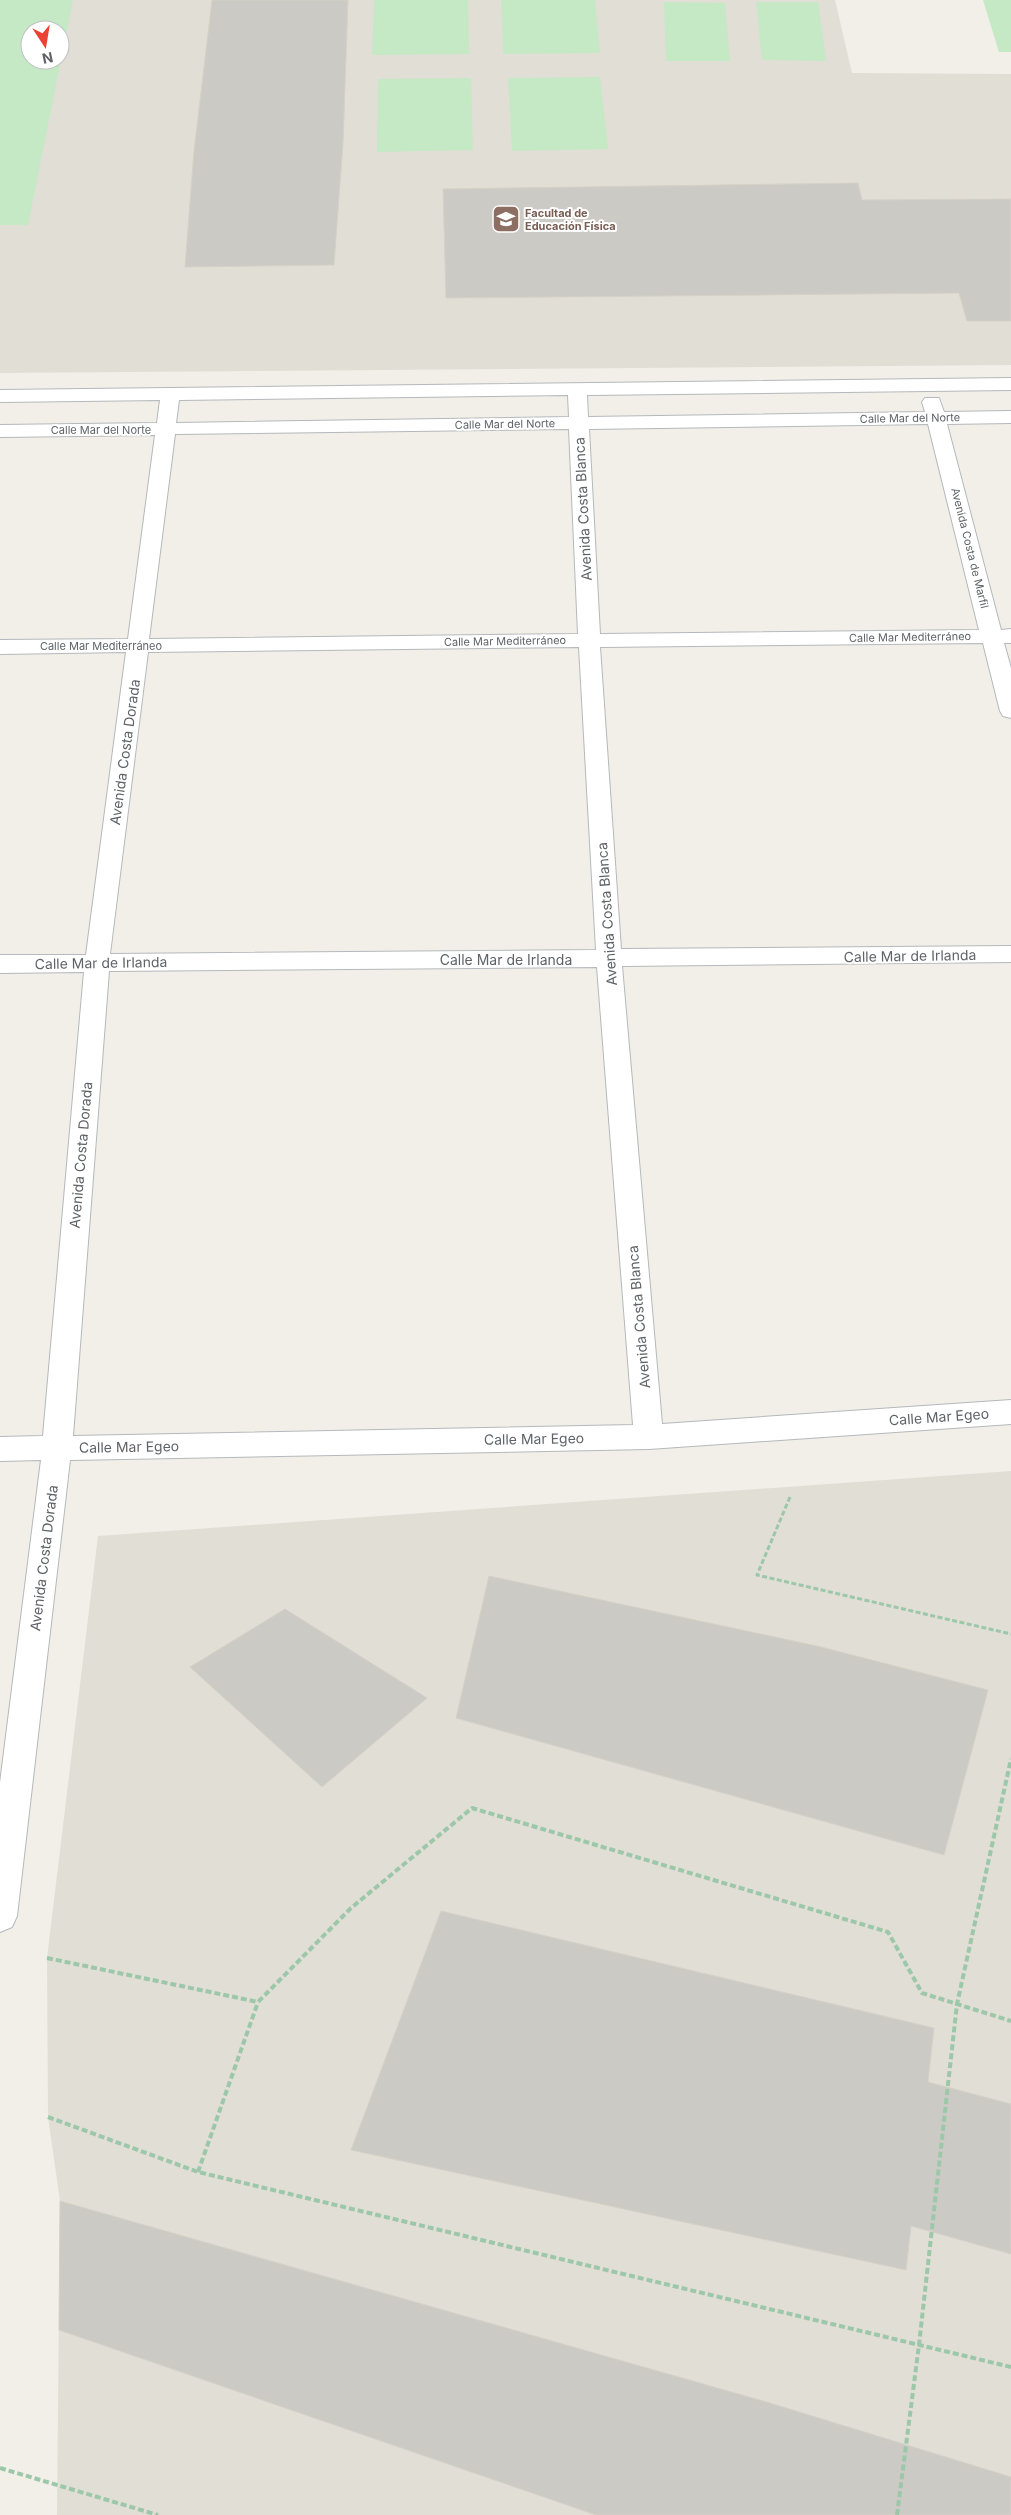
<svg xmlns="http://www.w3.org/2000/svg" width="1011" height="2515" font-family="Inter,sans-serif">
  <rect width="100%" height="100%" fill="#f1efe8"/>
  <g fill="#e1ded6" fill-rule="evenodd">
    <path d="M 0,0 L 835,0 L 852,73 L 1011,74 L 1011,365 L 0,373 ZM 30,30 L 60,30 L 60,60 L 30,60 Z"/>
    <polygon points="1011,1471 1011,2515 57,2515 60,2201 48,2117 47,1958 98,1536"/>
  </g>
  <g fill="#c5e8c5" fill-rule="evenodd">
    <path d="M 0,0 L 73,0 L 28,225 L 0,225 ZM 30,30 L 60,30 L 60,60 L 30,60 Z"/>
    <polygon points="374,0 468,0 469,54 372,55"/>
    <polygon points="501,0 595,0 600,53 503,54"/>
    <polygon points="983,0 1011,0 1011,52 999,52"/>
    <polygon points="664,2 725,3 730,61 666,61"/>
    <polygon points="756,2 818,2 826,61 762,60"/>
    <polygon points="600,77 608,149 512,151 508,78"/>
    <polygon points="471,78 473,150 377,152 378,79"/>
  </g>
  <g fill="#cccac5" stroke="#d6d1c6">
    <polygon points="212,0 348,0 343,143 334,265 185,267 194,151"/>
    <polygon points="858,183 862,200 1011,199 1011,321 967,321 959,293 446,298 443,189"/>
    <polygon points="489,1576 817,1646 988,1690 944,1855 456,1718"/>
    <polygon points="285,1609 427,1698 322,1787 190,1667"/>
    <polygon points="441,1911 934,2028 928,2082 1011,2104 1011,2254 911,2226 906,2270 351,2150"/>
    <polygon points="60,2201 770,2403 1011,2477 1011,2515 596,2515 59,2330"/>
  </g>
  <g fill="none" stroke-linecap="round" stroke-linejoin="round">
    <g stroke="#b5b8bc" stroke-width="2">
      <path id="minor" d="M 1011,378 L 1011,390 L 587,395 L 588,417 L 925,412 L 922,402 L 925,398 L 939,398 L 944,412 L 1011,411 L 1011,423 L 947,424 L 1001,630 L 1011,629 L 1011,643 L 1004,643 L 1011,668 L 1011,718 L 1003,716 L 1000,711 L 983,643 L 600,647 L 621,949 L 1011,946 L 1011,962 L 622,966 L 662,1424 L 1011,1400 L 1011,1424 L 649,1449 L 70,1460 L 17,1916 L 12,1927 L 0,1932 L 0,1783 L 41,1460 L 0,1461 L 0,1437 L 43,1436 L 84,972 L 0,973 L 0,955 L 86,955 L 126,652 L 0,654 L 0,640 L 128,639 L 155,435 L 0,437 L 0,425 L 157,423 L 160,400 L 0,402 L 0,390 ZM 568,395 L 569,417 L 176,423 L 179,400 ZM 928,424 L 979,630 L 600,634 L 589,429 ZM 569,429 L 578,634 L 149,639 L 175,434 ZM 579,647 L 596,950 L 110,954 L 148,652 ZM 597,967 L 633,1425 L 73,1436 L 109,971 Z"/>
    </g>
    <polyline stroke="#9cc7a9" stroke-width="3" stroke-dasharray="5 2.5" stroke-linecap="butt" points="790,1497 757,1575 1011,1634"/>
    <g stroke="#9cc7a9" stroke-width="4" stroke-dasharray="6 3" stroke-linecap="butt">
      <polyline points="47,1958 258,2002 351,1908 472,1808 888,1932 922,1993 1011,2021"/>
      <polyline points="48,2117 198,2172 1011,2367"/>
      <polyline points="198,2172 258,2002"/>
      <polyline points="0,2468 158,2515"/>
      <polyline points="897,2515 919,2345 957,2004 1011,1759"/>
    </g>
    <use href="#minor" fill="#fff" fill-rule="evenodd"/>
  </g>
  <defs>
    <g id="university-square" transform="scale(1.4375)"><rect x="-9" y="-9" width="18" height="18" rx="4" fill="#8d6e63" stroke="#fff"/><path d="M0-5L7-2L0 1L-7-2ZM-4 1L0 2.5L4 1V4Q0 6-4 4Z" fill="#fff"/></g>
  </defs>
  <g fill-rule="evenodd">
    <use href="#university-square" x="506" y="219"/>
  </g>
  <g text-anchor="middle" stroke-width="4" stroke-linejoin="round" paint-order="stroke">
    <g font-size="11" font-weight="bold" fill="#785e54" stroke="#fff" text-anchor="start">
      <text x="525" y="217">Facultad de<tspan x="525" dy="13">Educación Física</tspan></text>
    </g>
    <g font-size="11" fill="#5f6368" stroke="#fff">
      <text transform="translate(910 418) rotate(-1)" y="4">Calle Mar del Norte</text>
      <text transform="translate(505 424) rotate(-1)" y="4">Calle Mar del Norte</text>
      <text x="101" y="434">Calle Mar del Norte</text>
      <text transform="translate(970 548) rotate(76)" y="4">Avenida Costa de Marfil</text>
      <text transform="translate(910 637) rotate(-1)" y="4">Calle Mar Mediterráneo</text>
      <text transform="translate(505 641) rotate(-1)" y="4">Calle Mar Mediterráneo</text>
      <text x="101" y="650">Calle Mar Mediterráneo</text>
    </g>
    <g font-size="14" fill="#5f6368" stroke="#fff">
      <text transform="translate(583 509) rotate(-93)" y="5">Avenida Costa Blanca</text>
      <text transform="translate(125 752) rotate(-82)" y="5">Avenida Costa Dorada</text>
      <text transform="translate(607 914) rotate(-94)" y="5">Avenida Costa Blanca</text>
      <text transform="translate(910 956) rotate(-1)" y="5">Calle Mar de Irlanda</text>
      <text x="506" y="965">Calle Mar de Irlanda</text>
      <text transform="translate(101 963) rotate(-1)" y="5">Calle Mar de Irlanda</text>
      <text transform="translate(81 1155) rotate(-85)" y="5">Avenida Costa Dorada</text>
      <text transform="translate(639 1317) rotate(-95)" y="5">Avenida Costa Blanca</text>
      <text transform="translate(939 1417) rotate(-4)" y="5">Calle Mar Egeo</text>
      <text transform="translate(534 1439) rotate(-1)" y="5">Calle Mar Egeo</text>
      <text transform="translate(129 1447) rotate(-1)" y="5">Calle Mar Egeo</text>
      <text transform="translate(44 1558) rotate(-83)" y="5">Avenida Costa Dorada</text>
    </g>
  </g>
  <g transform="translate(45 45) rotate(168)"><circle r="24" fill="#ffffff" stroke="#bfc1c3"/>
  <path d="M0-4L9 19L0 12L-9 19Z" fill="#ea4335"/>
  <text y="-8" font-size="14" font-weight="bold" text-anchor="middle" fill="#5f6368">N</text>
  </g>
</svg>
